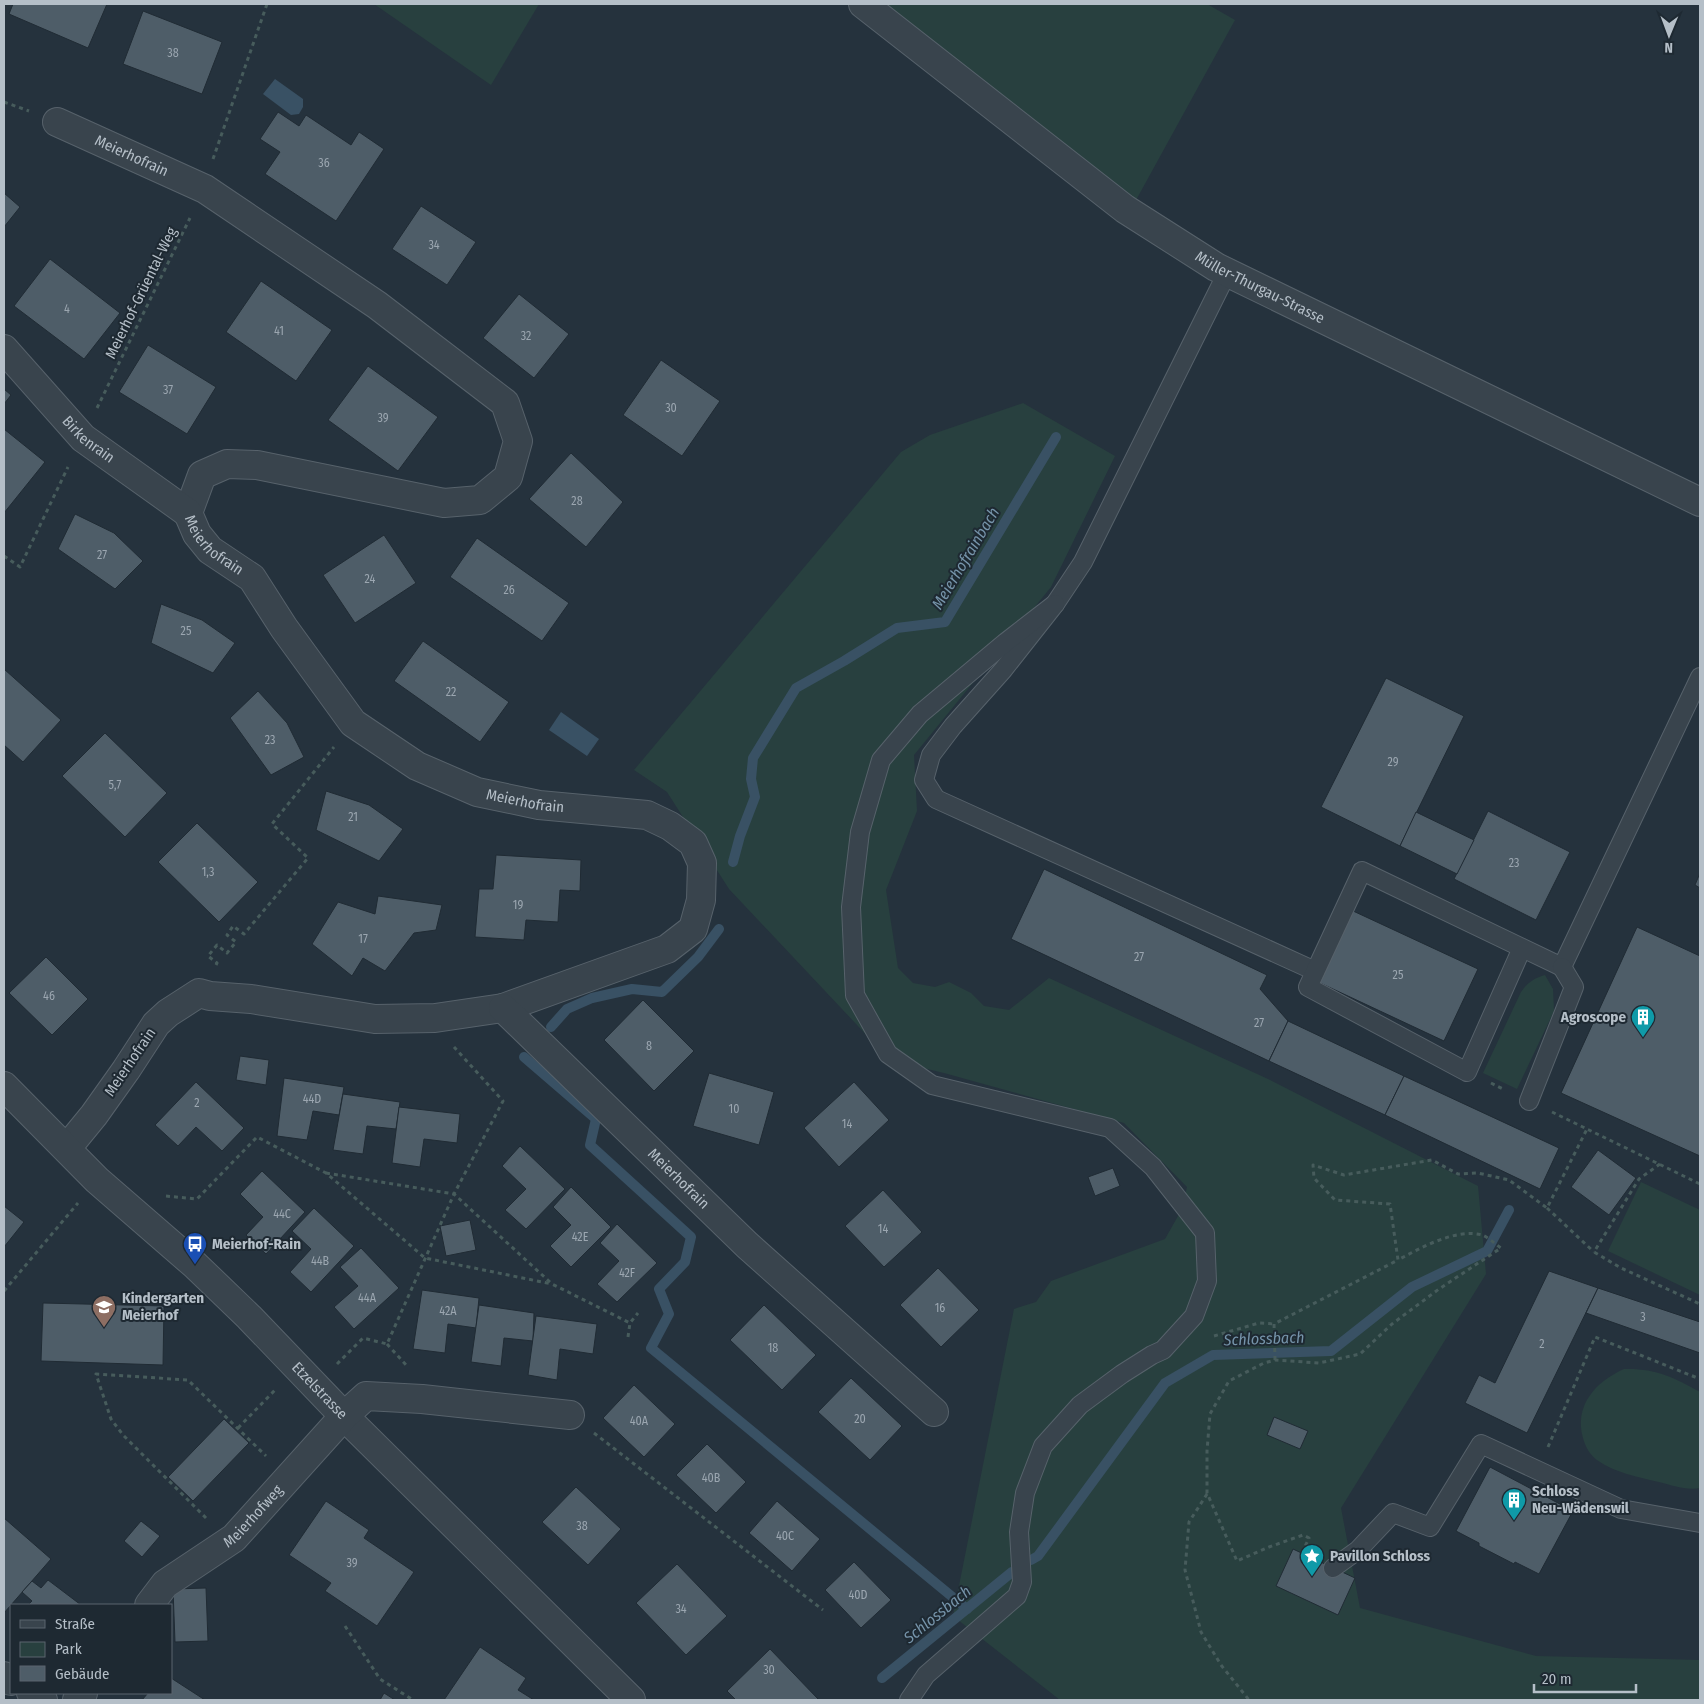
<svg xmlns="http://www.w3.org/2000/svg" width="1704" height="1704" font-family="'Fira Sans Condensed',sans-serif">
  <rect width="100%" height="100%" fill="#25323d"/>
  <g fill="#28403f">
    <polygon points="374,4 539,4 491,85"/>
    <polygon points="884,4 1207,4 1235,20 1135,202"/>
    <polygon points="1023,403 1115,456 1051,587 914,755 917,811 886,890 898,968 913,983 935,987 949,982 971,993 984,1006 1009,1010 1049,978 1268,1079 1478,1186 1486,1274 1341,1508 1360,1608 1536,1656 1700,1660 1700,1700 1060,1700 953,1616 1014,1309 1036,1302 1051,1281 1165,1239 1182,1209 1187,1187 1124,1123 944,1073 890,1060 729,889 667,792 634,770 901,452 930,435"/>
    <path d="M 1545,975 L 1553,989 L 1554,1011 L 1517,1089 L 1483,1073 L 1521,992 C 1527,983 1534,978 1545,975 Z"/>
    <polygon points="1641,1182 1700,1210 1700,1295 1608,1251"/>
    <path d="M 1624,1369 C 1654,1368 1674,1377 1700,1392 L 1700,1488 C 1687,1491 1671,1485 1659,1482 C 1638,1477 1615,1473 1597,1460 C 1590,1455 1585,1446 1583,1438 C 1574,1406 1595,1382 1624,1369 Z"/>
  </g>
  <g fill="#395164">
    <polygon points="275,79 303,99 303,107 299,114 291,115 263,94"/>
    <polygon points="561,712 599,739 587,756 549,730"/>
  </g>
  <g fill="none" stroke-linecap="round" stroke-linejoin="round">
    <g stroke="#395164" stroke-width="10">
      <polyline points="733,862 740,836 755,797 751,779 753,758 796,688 844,661 897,628 945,622 1056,437"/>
      <polyline points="551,1027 567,1009 592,998 632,989 662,992 698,957 719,929"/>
      <polyline points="524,1057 596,1119 590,1145 691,1237 685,1262 659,1289 669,1314 651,1348 967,1609"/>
      <polyline points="1031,1560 1038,1556 1165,1383 1213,1355 1331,1351 1412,1287 1487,1251 1509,1210"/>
      <polyline points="882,1678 1012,1572"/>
    </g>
  </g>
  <g fill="#4e5d68" stroke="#202b34">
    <polygon points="13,4 107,4 88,48 9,14"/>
    <polygon points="143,11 222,42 202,94 123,64"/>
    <polygon points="278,112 299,126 306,115 351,145 359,132 384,149 336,221 265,174 280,152 260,139"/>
    <polygon points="4,193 20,207 4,227"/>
    <polygon points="421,206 476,242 447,285 392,249"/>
    <polygon points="50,259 120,313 84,359 14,306"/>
    <polygon points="261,281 332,330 296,381 226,332"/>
    <polygon points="519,294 569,334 534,378 483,338"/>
    <polygon points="148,345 216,387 187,434 119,392"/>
    <polygon points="661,360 720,401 682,456 623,415"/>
    <polygon points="368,366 438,417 398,471 328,420"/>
    <polygon points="4,389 11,395 4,404"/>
    <polygon points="4,429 45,462 4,513"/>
    <polygon points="571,453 623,502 586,547 529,499"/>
    <polygon points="75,514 114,533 143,561 115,589 58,549"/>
    <polygon points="384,535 416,583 355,623 323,575"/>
    <polygon points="477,538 569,603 542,641 450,577"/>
    <polygon points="161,604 202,620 235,643 213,673 151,643"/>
    <polygon points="423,641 509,702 480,742 394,681"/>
    <polygon points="4,669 61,720 23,762 4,745"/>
    <polygon points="1386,678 1464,716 1400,846 1321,807"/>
    <polygon points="258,691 287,723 304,757 271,775 230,718"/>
    <polygon points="105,733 167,793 125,837 62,776"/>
    <polygon points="326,791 369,805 403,829 379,861 316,830"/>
    <polygon points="1488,811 1570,852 1536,920 1454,879"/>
    <polygon points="1416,812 1474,840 1457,874 1400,846"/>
    <polygon points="197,823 258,882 219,922 158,862"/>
    <polygon points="496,855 581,860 580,891 560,890 558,922 526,920 524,940 475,937 479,889 493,889"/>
    <polygon points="1044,869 1267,975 1260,989 1288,1021 1269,1061 1011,939"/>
    <polygon points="1700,873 1700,888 1695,885"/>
    <polygon points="378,896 442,905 436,930 414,933 385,971 363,958 352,976 312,944 338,902 375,914"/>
    <polygon points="1351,910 1478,969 1444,1041 1318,982"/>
    <polygon points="1637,927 1700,956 1700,1156 1561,1093"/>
    <polygon points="46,957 88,999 52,1035 9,993"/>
    <polygon points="643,1000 694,1051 654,1091 604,1040"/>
    <polygon points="1288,1021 1404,1076 1385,1115 1269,1061"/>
    <polygon points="240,1056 269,1060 266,1085 236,1080"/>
    <polygon points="709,1073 774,1092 759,1145 693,1126"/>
    <polygon points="1404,1076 1559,1148 1540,1189 1385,1115"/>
    <polygon points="284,1078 344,1087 339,1115 313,1111 307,1140 277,1136"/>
    <polygon points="196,1082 244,1128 222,1151 196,1127 178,1146 155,1125"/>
    <polygon points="854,1082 889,1120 839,1167 804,1128"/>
    <polygon points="343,1094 400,1102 396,1129 367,1126 363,1154 333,1150"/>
    <polygon points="399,1107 460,1114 457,1143 424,1139 420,1167 392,1163"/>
    <polygon points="520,1146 565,1189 526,1229 505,1210 526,1189 502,1166"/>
    <polygon points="1598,1150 1636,1178 1609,1215 1571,1187"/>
    <polygon points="1113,1168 1120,1186 1095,1196 1088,1177"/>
    <polygon points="262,1171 305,1212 266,1254 246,1235 263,1217 240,1194"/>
    <polygon points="571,1187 611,1227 571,1267 550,1246 571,1225 553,1207"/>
    <polygon points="883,1190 922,1232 884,1267 845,1226"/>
    <polygon points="4,1206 24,1222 4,1247"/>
    <polygon points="314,1208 354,1246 311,1292 290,1272 311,1249 292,1231"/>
    <polygon points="470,1220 476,1250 446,1256 440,1226"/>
    <polygon points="617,1224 657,1263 617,1302 597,1284 619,1261 600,1243"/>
    <polygon points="361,1248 399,1288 354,1329 334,1307 358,1286 340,1267"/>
    <polygon points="938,1268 979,1310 941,1347 900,1305"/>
    <polygon points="1549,1271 1598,1288 1527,1433 1465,1403 1479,1375 1495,1383"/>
    <polygon points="1598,1288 1700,1322 1700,1353 1586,1313"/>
    <polygon points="422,1290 479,1298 476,1328 448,1324 445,1353 413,1349"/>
    <polygon points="43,1303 164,1306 163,1365 41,1361"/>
    <polygon points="479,1305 534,1313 533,1341 504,1338 501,1366 471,1362"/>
    <polygon points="764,1305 816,1355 782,1390 730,1340"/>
    <polygon points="536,1316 597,1324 593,1354 560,1349 557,1380 528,1375"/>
    <polygon points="851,1378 902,1426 870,1460 818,1412"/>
    <polygon points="634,1385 675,1424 644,1457 603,1418"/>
    <polygon points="1274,1417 1308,1431 1300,1449 1267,1435"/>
    <polygon points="224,1419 249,1443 193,1501 168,1477"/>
    <polygon points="707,1444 746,1482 716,1513 676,1475"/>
    <polygon points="1490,1467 1573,1511 1539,1574 1515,1562 1514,1564 1479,1546 1479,1543 1456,1531"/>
    <polygon points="576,1487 621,1529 588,1565 542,1522"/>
    <polygon points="326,1501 369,1530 364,1538 414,1572 377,1626 325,1591 331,1583 289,1555"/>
    <polygon points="777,1501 820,1539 792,1571 749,1533"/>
    <polygon points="4,1518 51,1559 4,1613"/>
    <polygon points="141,1521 160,1536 142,1557 124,1541"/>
    <polygon points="1293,1549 1355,1578 1338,1615 1276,1586"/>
    <polygon points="854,1562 891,1600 861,1628 825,1590"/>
    <polygon points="677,1564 727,1616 686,1655 636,1603"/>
    <polygon points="48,1580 81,1605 28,1605 32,1601 22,1592 32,1581 41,1588"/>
    <polygon points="206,1588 208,1641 175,1642 173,1589"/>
    <polygon points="480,1647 526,1678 518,1690 534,1700 444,1700"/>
    <polygon points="770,1649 818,1699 816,1700 736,1700 727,1691"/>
    <polygon points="171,1678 205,1700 142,1700 148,1693 171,1693"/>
    <polygon points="384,1693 395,1700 380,1700"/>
  </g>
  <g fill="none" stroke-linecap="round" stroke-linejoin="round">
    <g stroke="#57626b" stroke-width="20">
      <g id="lane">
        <polyline points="1227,273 1083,562 1055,604 1003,670 953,726 931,755 924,780 936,799 1315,971"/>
        <polyline points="1522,948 1467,1072 1308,987 1362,871 1562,967 1700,677"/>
        <polyline points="1529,1101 1574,987 1562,967"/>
        <polyline points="1333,1568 1358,1550 1393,1513 1430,1527 1481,1444 1621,1509 1700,1523"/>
        <polyline points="909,1700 926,1675 1017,1596 1022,1582 1019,1532 1025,1493 1043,1446 1080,1405 1122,1374 1152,1355 1163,1350 1194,1316 1207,1281 1205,1233 1153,1167 1110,1128 932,1085 888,1054 855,995 851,907 860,832 881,760 920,714 1006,642 1055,604"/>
      </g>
    </g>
    <g stroke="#57626b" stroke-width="30">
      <g id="street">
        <path id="s1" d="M 863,4 L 1125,209 L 1216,267 L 1700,502"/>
        <path id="s2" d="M 57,122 L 205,189 L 377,305 L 505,403 L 518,441 L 508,477 L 480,500 L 444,503 L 257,465 L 227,464 L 202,475 L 188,513 L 197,534 L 210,550 L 252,578 L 284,628 L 353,723 L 417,766 L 477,792 L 539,805 L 647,815 L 670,826 L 693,843 L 702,863 L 701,900 L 693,929 L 667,949 L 503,1008 L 435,1018 L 375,1019 L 251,999 L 210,996 L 199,993 L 168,1013 L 156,1024 L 126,1070 L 94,1115 L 67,1148"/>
        <path id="s3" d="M 4,349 L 83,438 L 188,513"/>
        <path id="s4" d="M 503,1008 L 747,1245 L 934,1412"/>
        <path id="s5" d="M 4,1086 L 97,1180 L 195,1265 L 249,1317 L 344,1416 L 631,1700"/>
        <path id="s6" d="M 149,1605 L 165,1584 L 234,1538 L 344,1416 L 366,1396 L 422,1399 L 570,1415"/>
        <polyline points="4,1676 11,1681"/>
        <polyline points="31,1693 43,1700"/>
        <polyline points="77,1700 83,1693"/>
      </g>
    </g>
    <g stroke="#475c5c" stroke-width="3" stroke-dasharray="4 4" stroke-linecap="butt">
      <polyline points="4,102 29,111"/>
      <polyline points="213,159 267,4"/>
      <polyline points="97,408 190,218"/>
      <polyline points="4,556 20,567 68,467"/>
      <polyline points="216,965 217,963 208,956 217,945 227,953 236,942 227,935 233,926 244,934 308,858 272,824 334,747"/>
      <polyline points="1491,1083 1505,1090"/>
      <polyline points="1552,1112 1700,1184"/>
      <polyline points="1660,1164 1639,1179 1594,1252 1621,1268 1700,1304"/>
      <polyline points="326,1173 454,1194 552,1284 630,1323"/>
      <polyline points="166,1196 197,1199 257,1137 326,1173 425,1258 552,1284"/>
      <polyline points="1547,1208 1594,1252"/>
      <polyline points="4,1291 78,1203"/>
      <polyline points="1214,1336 1259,1323 1274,1324"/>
      <polyline points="628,1337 630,1323 638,1313"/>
      <polyline points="387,1344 407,1366"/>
      <polyline points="1275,1360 1274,1324 1398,1260 1390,1204 1335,1200 1314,1178 1313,1165 1344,1175 1432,1160 1458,1174 1478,1173 1509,1180 1547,1208 1587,1129"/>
      <polyline points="337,1364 363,1338 387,1344 454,1194 503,1101 454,1047"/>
      <polyline points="238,1428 276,1389"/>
      <polyline points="594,1433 823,1610"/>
      <polyline points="1548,1447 1595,1337 1700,1379"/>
      <polyline points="1207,1494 1189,1522 1185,1570 1201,1632 1221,1665 1249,1700"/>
      <polyline points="206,1518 123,1435 111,1419 96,1374 188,1380 266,1456"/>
      <path d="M 1302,1553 L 1309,1538 L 1303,1535 L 1269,1547 L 1237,1561 L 1207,1493 L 1207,1451 L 1210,1414 L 1229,1381 L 1264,1363 L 1275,1360 L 1319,1363 L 1360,1354 L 1392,1324 L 1439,1289 L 1501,1248 C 1495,1244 1488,1237 1482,1235 C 1456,1228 1420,1248 1398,1260"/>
      <polyline points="345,1626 380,1679 413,1700"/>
    </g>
    <use href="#lane" stroke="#39444d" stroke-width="18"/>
    <use href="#street" stroke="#39444d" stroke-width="28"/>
  </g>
  <defs>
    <g id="building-pin" transform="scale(1.25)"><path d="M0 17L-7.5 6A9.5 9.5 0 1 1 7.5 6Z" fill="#0f9aa8" stroke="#1e2932"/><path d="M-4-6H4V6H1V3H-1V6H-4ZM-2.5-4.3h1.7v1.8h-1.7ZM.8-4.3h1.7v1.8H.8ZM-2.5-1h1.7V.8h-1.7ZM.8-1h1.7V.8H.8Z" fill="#fff"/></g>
    <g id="bus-pin" transform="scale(1.25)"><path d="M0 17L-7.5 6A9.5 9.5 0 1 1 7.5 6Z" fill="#1a4fb4" stroke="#1e2932"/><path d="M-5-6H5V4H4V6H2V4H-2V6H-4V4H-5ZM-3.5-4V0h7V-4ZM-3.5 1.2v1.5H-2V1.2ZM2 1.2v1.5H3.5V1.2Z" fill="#fff"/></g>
    <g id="school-pin" transform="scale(1.25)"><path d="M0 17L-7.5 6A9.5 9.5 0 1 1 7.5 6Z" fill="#8d6e63" stroke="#1e2932"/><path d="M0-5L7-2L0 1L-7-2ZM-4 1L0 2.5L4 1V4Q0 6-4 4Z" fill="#fff"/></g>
    <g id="sight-pin" transform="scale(1.25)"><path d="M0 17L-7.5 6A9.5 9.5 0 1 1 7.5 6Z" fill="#0f9aa8" stroke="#1e2932"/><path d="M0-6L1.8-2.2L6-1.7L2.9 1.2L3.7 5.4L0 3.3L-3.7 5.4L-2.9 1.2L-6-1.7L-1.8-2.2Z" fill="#fff"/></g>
  </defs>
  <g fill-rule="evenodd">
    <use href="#building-pin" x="1643" y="1017"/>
    <use href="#bus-pin" x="195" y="1244"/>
    <use href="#school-pin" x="104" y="1307"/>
    <use href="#building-pin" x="1514" y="1500"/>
    <use href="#sight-pin" x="1312" y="1556"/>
  </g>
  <g text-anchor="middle" stroke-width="4" stroke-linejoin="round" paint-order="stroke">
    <g font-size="12" fill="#9ba6b0">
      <text x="173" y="57">38</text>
      <text x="324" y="167">36</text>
      <text x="434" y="249">34</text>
      <text x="67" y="313">4</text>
      <text x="279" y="335">41</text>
      <text x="526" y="340">32</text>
      <text x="168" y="394">37</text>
      <text x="671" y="412">30</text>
      <text x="383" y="422">39</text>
      <text x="577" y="505">28</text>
      <text x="102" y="559">27</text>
      <text x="370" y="583">24</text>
      <text x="509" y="594">26</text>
      <text x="186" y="635">25</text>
      <text x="451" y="696">22</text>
      <text x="270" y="744">23</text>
      <text x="1393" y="766">29</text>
      <text x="115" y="789">5,7</text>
      <text x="353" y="821">21</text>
      <text x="1514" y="867">23</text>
      <text x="208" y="876">1,3</text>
      <text x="518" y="909">19</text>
      <text x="363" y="943">17</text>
      <text x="1139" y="961">27</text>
      <text x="1398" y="979">25</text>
      <text x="49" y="1000">46</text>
      <text x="1259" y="1027">27</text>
      <text x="649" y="1050">8</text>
      <text x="312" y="1103">44D</text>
      <text x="197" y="1107">2</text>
      <text x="734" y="1113">10</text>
      <text x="847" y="1128">14</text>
      <text x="282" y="1218">44C</text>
      <text x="883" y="1233">14</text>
      <text x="580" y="1241">42E</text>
      <text x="320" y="1265">44B</text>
      <text x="627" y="1277">42F</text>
      <text x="367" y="1302">44A</text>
      <text x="940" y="1312">16</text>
      <text x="448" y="1315">42A</text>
      <text x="1643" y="1321">3</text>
      <text x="1542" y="1348">2</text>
      <text x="773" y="1352">18</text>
      <text x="860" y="1423">20</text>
      <text x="639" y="1425">40A</text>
      <text x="711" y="1482">40B</text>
      <text x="582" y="1530">38</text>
      <text x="785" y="1540">40C</text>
      <text x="352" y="1567">39</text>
      <text x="858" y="1599">40D</text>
      <text x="681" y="1613">34</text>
      <text x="769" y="1674">30</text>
    </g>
    <g font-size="15" fill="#b5bfc8" stroke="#1e2932">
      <text dy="5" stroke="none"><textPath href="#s2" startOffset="82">Meierhofrain</textPath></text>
      <text dy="5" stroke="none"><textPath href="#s1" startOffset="489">Müller-Thurgau-Strasse</textPath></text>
      <text transform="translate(141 293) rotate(-64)" y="5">Meierhof-Grüental-Weg</text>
      <text dy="5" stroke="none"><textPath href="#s3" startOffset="124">Birkenrain</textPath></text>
      <text dy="5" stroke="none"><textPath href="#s2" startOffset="1012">Meierhofrain</textPath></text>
      <text dy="5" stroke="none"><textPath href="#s2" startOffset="1432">Meierhofrain</textPath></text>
      <text transform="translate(130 1062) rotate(-56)" y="5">Meierhofrain</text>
      <text dy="5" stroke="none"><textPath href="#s4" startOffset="245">Meierhofrain</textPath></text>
      <text dy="5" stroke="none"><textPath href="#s5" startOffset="439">Etzelstrasse</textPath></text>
      <text dy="5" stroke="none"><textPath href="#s6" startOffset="138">Meierhofweg</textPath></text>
    </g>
    <g font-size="15" font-weight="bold" fill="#b5bfc8" stroke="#1e2932" text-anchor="start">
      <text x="1626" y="1022" text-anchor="end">Agroscope</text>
      <text x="212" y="1249">Meierhof-Rain</text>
      <text x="122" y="1303">Kindergarten<tspan x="122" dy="17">Meierhof</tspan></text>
      <text x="1532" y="1496">Schloss<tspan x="1532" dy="17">Neu-Wädenswil</tspan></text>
      <text x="1330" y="1561">Pavillon Schloss</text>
    </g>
    <g font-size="16" font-style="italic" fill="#7694aa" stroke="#1e2932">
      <text transform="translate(965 558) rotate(-59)" y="6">Meierhofrainbach</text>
      <text transform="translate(1264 1338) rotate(-2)" y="6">Schlossbach</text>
      <text transform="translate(937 1614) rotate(-39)" y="6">Schlossbach</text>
    </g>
  </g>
  <rect width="1704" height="1704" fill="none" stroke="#b5bfc8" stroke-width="10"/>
  <rect x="10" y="1604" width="162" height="90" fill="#1e2932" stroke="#5a656e"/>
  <rect x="20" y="1620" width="25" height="8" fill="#39444d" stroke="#5a656e"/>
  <text x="55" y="1629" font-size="15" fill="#b5bfc8">Straße</text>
  <rect x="20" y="1642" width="25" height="15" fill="#28403f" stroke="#5a656e"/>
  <text x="55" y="1654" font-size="15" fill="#b5bfc8">Park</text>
  <rect x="20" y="1666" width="25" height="15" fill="#4e5d68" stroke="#5a656e"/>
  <text x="55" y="1679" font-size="15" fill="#b5bfc8">Gebäude</text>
  <g transform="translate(1669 35) rotate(181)" stroke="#1e2932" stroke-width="4" paint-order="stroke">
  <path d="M0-4L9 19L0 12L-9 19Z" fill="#b5bfc8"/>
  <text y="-8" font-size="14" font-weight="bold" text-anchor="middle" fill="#b5bfc8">N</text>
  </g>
  <path d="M1534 1684v8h102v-8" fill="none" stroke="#b5bfc8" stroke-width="2.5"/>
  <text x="1542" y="1684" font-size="15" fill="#b5bfc8" stroke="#1e2932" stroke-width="4" paint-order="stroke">20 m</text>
</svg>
